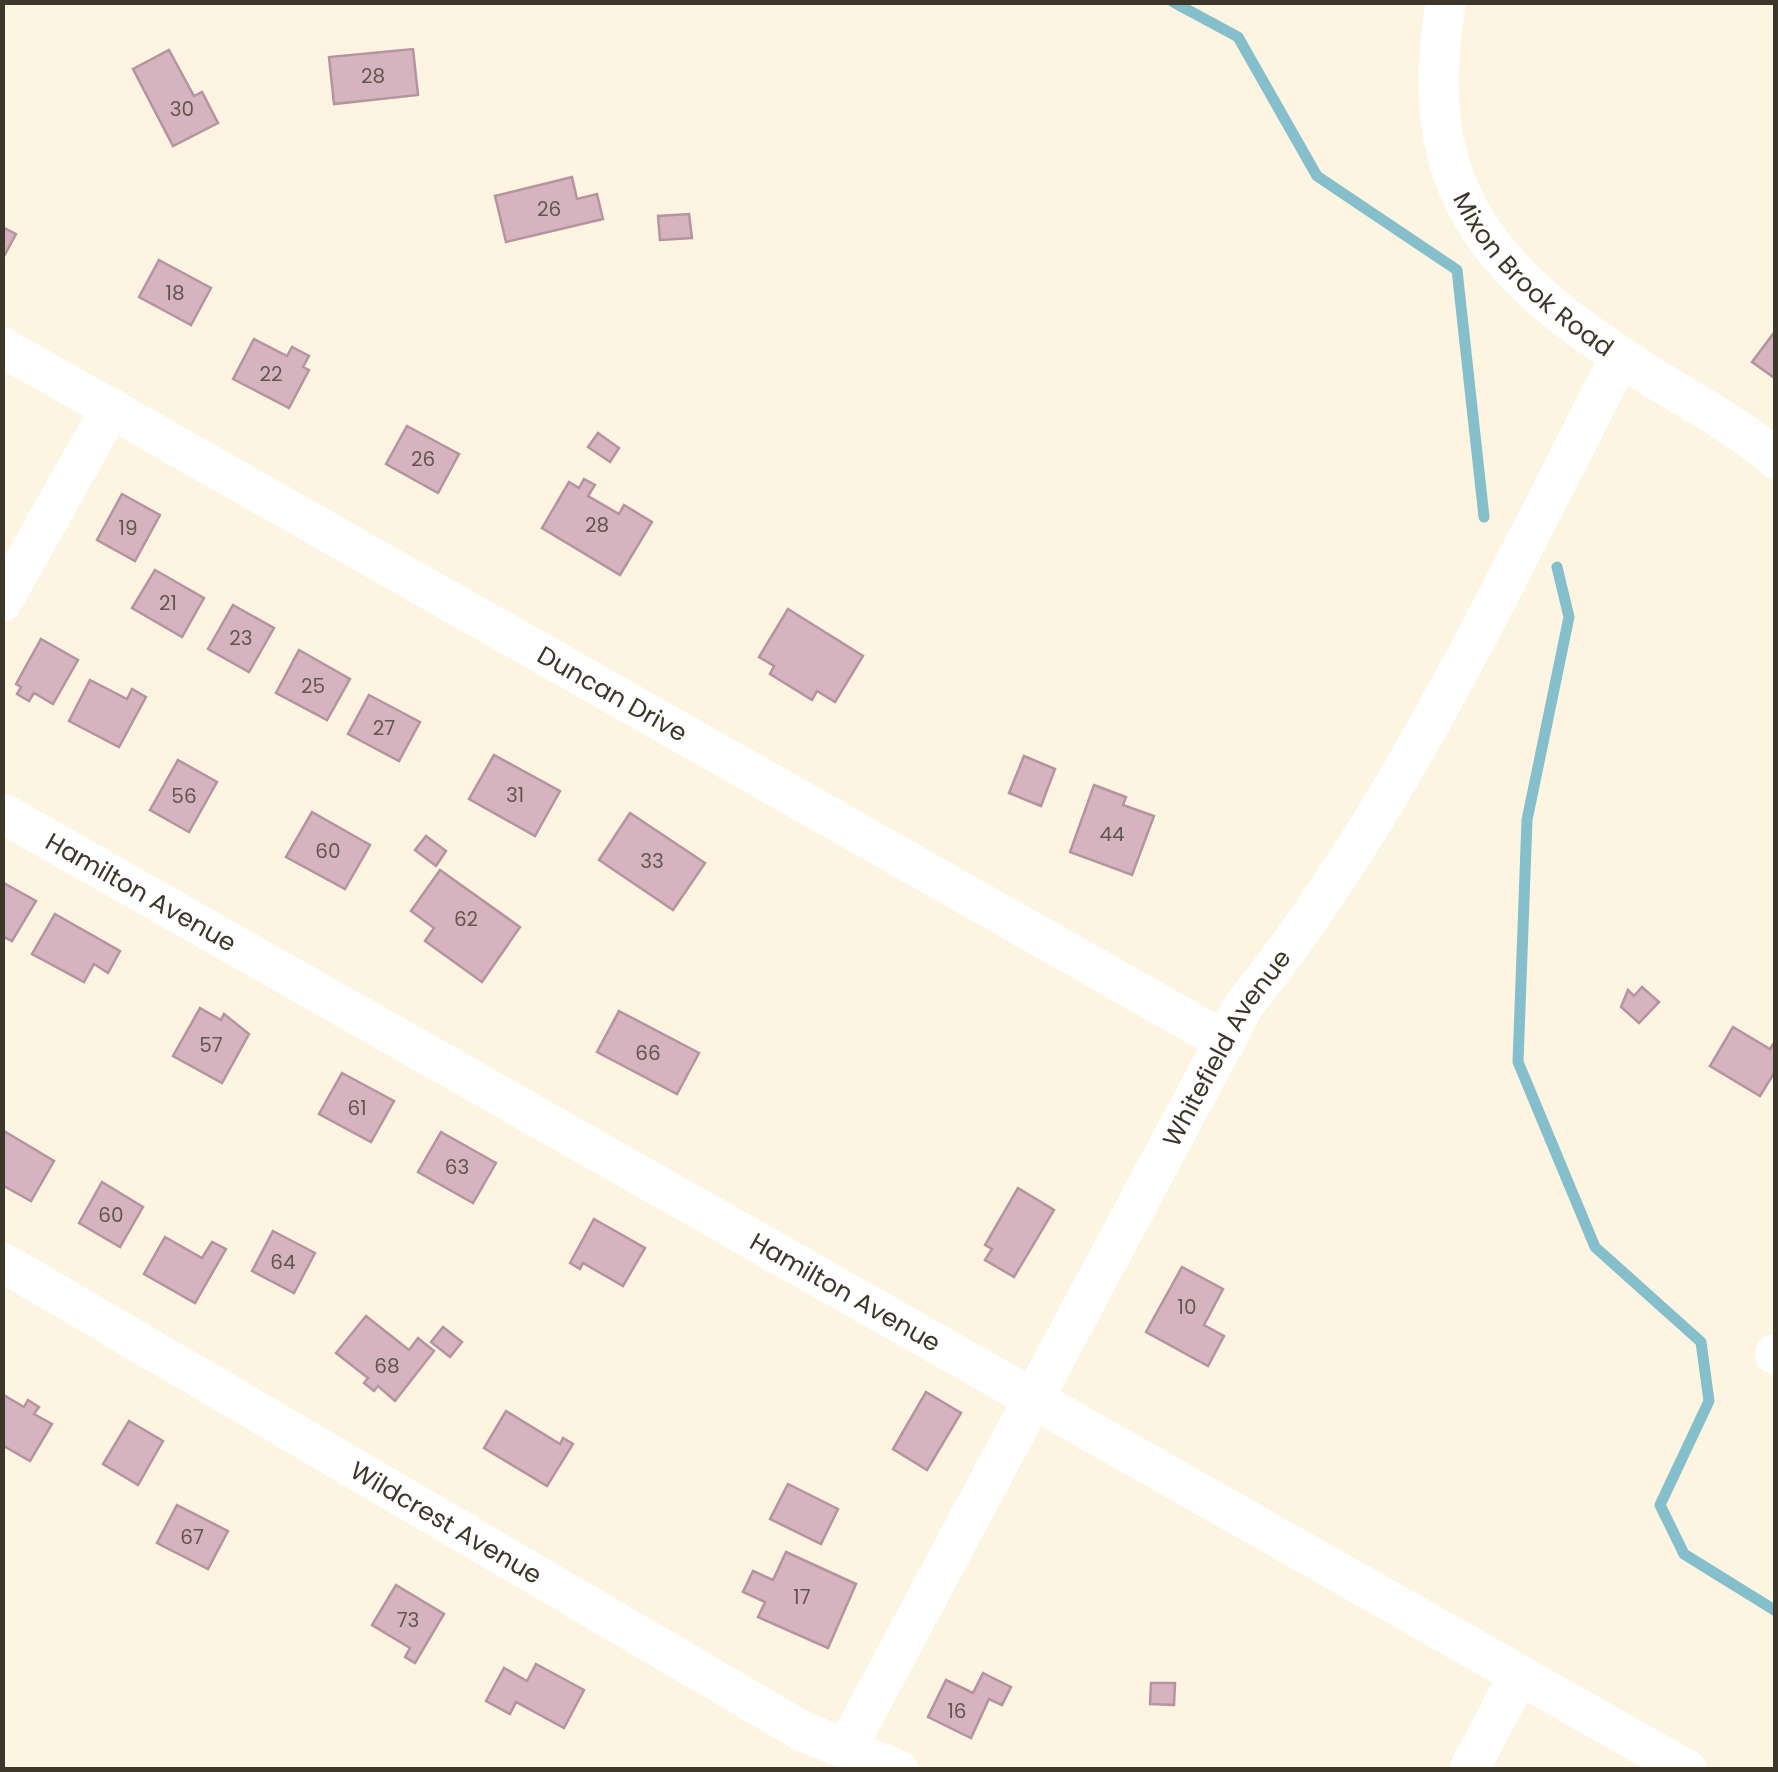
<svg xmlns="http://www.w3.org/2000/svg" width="1778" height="1772" font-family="Poppins,sans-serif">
  <rect width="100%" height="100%" fill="#fef4e2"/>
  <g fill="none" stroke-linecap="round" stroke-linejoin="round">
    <g stroke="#85bfcb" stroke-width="11">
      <polyline points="1173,2 1238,37 1317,176 1457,270 1484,517"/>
      <polyline points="1557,567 1569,617 1527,820 1518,1062 1595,1247 1701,1342 1709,1401 1660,1505 1684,1554 1776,1611"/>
    </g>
  </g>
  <g fill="#d5b3bf" stroke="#b594a0" stroke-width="2.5">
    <polygon points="413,49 418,95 334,104 329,57"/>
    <polygon points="169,50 194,96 202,92 218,123 173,146 133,69"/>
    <polygon points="572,177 577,199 597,194 603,219 506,242 495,196"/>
    <polygon points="689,214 692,238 660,240 658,216"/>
    <polygon points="2,227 16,234 2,260"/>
    <polygon points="159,260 211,288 191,325 139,297"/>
    <polygon points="1776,330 1776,379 1752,362"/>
    <polygon points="254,339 287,356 292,347 309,356 303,367 309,370 289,408 233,379"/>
    <polygon points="407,426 459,454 438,493 386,464"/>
    <polygon points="598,433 619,448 610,462 588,447"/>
    <polygon points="584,479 595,485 588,496 619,514 624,505 652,522 620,575 542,528 569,482 579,488"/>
    <polygon points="122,494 160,515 135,561 97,540"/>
    <polygon points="155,570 204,598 182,637 132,608"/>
    <polygon points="233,605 274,628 249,672 208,649"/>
    <polygon points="788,609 863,656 835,702 817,691 812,700 770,674 774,666 759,657"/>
    <polygon points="41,639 78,660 53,704 34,693 29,701 17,694 21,687 16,684"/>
    <polygon points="299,650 350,679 327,720 276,693"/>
    <polygon points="90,680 127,699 132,689 146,697 119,747 69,721"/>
    <polygon points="369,695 420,722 399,761 348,734"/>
    <polygon points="494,755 560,791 535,836 469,799"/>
    <polygon points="1024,756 1055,769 1041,806 1009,793"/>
    <polygon points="178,760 217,782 189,832 150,810"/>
    <polygon points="1094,785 1126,797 1123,805 1154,816 1132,875 1070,852"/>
    <polygon points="312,812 370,845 345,889 286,857"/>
    <polygon points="630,813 705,863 673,910 599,860"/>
    <polygon points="426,836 446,851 436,866 415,850"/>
    <polygon points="440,870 520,927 482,982 425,941 434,928 411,911"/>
    <polygon points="2,882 36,901 12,941 2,936"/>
    <polygon points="55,914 120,951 108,973 94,964 84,982 32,954"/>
    <polygon points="1642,987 1659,1002 1639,1023 1621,1007 1628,990 1634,996"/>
    <polygon points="200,1008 221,1020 224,1014 249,1034 222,1083 173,1056"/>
    <polygon points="619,1011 699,1053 677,1094 597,1052"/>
    <polygon points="1733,1027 1770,1049 1776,1040 1776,1070 1760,1096 1710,1066"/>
    <polygon points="342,1073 394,1101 371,1142 319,1114"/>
    <polygon points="4,1131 54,1161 31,1201 2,1185"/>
    <polygon points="441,1132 496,1163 473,1203 418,1172"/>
    <polygon points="102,1182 143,1207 120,1247 79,1223"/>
    <polygon points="1018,1188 1054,1210 1014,1277 985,1260 992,1249 985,1245"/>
    <polygon points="594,1219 645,1248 623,1286 583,1263 580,1269 570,1263"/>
    <polygon points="273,1231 315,1253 294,1293 252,1271"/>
    <polygon points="165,1237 202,1258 212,1242 226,1249 195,1303 144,1274"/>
    <polygon points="1182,1267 1223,1289 1204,1325 1224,1336 1208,1366 1146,1332"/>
    <polygon points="366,1316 409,1350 418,1338 434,1351 395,1401 378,1386 374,1391 364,1383 368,1378 336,1353"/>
    <polygon points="443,1327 462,1342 450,1357 431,1342"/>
    <polygon points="926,1392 961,1413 927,1470 893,1449"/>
    <polygon points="2,1394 24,1407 28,1400 39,1407 34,1414 52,1424 30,1461 2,1445"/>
    <polygon points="506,1411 560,1444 563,1438 573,1444 547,1486 484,1448"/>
    <polygon points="129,1421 163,1441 138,1485 103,1464"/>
    <polygon points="788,1484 838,1509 821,1544 770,1519"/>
    <polygon points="177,1505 228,1531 208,1569 157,1543"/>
    <polygon points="786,1552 856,1584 828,1648 758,1617 765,1602 743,1592 753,1571 773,1580"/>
    <polygon points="396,1585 444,1614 415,1663 405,1657 410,1648 372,1625"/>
    <polygon points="536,1664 584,1690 564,1728 516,1702 510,1714 486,1701 504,1668 527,1681"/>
    <polygon points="983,1673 1011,1687 1002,1705 989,1699 971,1738 928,1717 946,1680 973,1693"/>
    <polygon points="1151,1683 1175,1683 1174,1705 1150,1704"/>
  </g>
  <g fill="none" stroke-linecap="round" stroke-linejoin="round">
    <g stroke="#fff" stroke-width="40">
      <path id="s1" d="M 1446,2 C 1413,192 1492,274 1642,371 C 1688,400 1734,423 1776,459"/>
      <path id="s2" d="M 2,347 L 1226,1042"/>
      <polyline points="2,602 111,408"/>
      <path id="s3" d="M 2,813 L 1687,1770"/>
      <path id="s4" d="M 2,1262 L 802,1731 L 898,1770"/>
      <polyline points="1775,1354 1776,1354"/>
      <path id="s5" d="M 846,1749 L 1244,1005 C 1398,815 1508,573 1621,356"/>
      <polyline points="1469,1770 1519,1674"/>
    </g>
  </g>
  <g text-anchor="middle" stroke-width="8" stroke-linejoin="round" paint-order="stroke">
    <g font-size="20" fill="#635650">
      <text x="373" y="83">28</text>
      <text x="182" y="116">30</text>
      <text x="549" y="216">26</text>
      <text x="175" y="300">18</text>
      <text x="271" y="381">22</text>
      <text x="423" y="466">26</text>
      <text x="597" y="532">28</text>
      <text x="128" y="535">19</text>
      <text x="168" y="610">21</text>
      <text x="241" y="645">23</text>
      <text x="313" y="693">25</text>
      <text x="384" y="735">27</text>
      <text x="515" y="802">31</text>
      <text x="184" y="803">56</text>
      <text x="1112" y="841">44</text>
      <text x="328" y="858">60</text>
      <text x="652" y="868">33</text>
      <text x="466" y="926">62</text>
      <text x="211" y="1052">57</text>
      <text x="648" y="1060">66</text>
      <text x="357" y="1115">61</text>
      <text x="457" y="1174">63</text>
      <text x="111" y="1222">60</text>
      <text x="283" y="1269">64</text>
      <text x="1187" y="1314">10</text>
      <text x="387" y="1373">68</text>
      <text x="192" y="1544">67</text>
      <text x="802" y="1604">17</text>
      <text x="408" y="1627">73</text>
      <text x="957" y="1718">16</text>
    </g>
    <g font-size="25" fill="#3d372b" stroke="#fef4e2">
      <text dy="9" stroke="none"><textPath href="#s1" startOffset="305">Mixon Brook Road</textPath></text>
      <text dy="9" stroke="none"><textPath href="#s2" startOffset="702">Duncan Drive</textPath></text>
      <text dy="9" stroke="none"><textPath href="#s3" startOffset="160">Hamilton Avenue</textPath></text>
      <text dy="9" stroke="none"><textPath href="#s5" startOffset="798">Whitefield Avenue</textPath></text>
      <text dy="9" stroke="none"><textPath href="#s3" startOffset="970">Hamilton Avenue</textPath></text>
      <text dy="9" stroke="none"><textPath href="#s4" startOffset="515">Wildcrest Avenue</textPath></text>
    </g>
  </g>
  <rect width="1778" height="1772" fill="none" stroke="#3d372b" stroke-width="10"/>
</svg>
